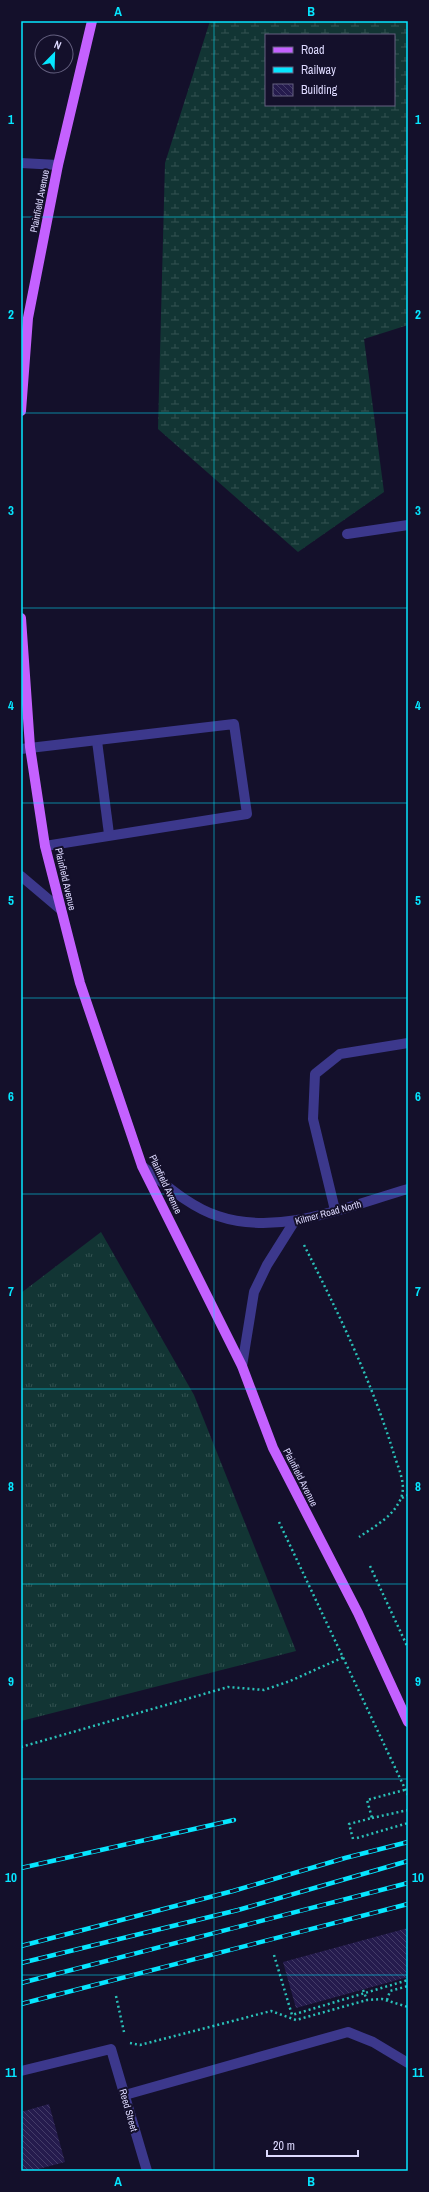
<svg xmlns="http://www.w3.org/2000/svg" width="429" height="2192" font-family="'Archivo Narrow',sans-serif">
  <defs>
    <pattern id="grass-tufts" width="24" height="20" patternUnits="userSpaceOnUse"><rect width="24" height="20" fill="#123534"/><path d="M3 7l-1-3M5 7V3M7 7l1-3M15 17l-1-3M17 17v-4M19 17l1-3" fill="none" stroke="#345252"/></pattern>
    <pattern id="wetland-marsh" width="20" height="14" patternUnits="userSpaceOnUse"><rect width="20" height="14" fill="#123534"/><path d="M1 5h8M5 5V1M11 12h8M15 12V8" fill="none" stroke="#345252"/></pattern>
    <pattern id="building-back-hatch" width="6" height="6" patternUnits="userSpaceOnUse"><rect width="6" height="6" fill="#251b4d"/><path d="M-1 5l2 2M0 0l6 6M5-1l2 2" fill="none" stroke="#443c68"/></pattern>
  </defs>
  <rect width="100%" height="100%" fill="#14102b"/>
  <polygon fill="url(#grass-tufts)" points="101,1232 194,1395 296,1651 21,1721 21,1293"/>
  <path fill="url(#wetland-marsh)" fill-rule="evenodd" d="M 210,21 L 408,21 L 408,325 L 364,339 L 384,492 L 298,552 L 158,429 L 165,163 ZM 266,35 L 394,35 L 394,105 L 266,105 Z"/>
  <g fill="url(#building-back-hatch)">
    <polygon points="408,1928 408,1977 296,2008 283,1962"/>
    <polygon points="49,2104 65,2162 31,2171 24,2171 21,2162 21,2112"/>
  </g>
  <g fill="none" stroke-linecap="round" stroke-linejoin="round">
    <g stroke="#2ac2b9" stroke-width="2.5" stroke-dasharray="2 3" stroke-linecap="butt">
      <path d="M 304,1245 C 338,1312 371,1380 393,1451 C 397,1466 407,1483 401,1498 C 394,1516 374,1527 359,1537"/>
      <polyline points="402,1498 408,1495"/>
      <polyline points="279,1522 408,1795"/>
      <polyline points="370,1566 408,1648"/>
      <polyline points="21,1747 228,1687 264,1690 290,1681 344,1657"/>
      <polyline points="372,1818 408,1810"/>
      <polyline points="357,1838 408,1823"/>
      <polyline points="353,1839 349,1824 372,1818 367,1800 393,1793"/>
      <polyline points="274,1955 292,2015 408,1980"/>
      <polyline points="363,1990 367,2000"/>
      <polyline points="116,1996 124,2032"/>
      <polyline points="387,2000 390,1991 408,1986"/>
      <polyline points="130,2043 140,2045 271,2011 296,2020 367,2000 382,1999 408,2007"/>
    </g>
    <g stroke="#3c388c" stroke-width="10">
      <polyline points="21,163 58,165"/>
      <polyline points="347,534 408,525"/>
      <polyline points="97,741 109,834"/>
      <polyline points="21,749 234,724 247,814 45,846"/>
      <polyline points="21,876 60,909"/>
      <path d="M 142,1166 C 166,1185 190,1207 218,1216 C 280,1237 348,1206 408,1189"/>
      <polyline points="335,1210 313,1119 315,1074 340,1054 408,1043"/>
      <polyline points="242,1366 254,1292 267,1265 294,1222"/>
      <polyline points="21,2071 111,2049 147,2171"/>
      <polyline points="125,2095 348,2032 373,2042 408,2063"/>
    </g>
    <g stroke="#c461ff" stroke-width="10">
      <polyline points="21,411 28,318 58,165 92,21"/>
      <polyline points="21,618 30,747 45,846 80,983 142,1166 242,1366 273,1448 358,1613 408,1722"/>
    </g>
    <g stroke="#06e6ff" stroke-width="4.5">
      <g id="rail">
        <polyline points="21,1868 234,1820"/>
        <polyline points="21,1946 233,1891 345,1858 408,1842"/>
        <polyline points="21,1963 238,1910 408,1861"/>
        <polyline points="21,1983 408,1883"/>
        <polyline points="21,2004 408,1904"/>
      </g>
    </g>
    <use href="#rail" stroke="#14102b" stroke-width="3" stroke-dasharray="9" stroke-linecap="butt"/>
    <polyline stroke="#2ac2b9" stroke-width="2.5" stroke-dasharray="2 3" stroke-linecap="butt" points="393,1793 408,1789"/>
  </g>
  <path fill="none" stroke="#06e6ff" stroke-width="1" stroke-opacity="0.55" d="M 214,21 L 214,2171M 21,217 L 408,217M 21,413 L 408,413M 21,608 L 408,608M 21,803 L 408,803M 21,998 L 408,998M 21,1194 L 408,1194M 21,1389 L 408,1389M 21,1584 L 408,1584M 21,1779 L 408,1779M 21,1975 L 408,1975"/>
  <g text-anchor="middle" stroke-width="4" stroke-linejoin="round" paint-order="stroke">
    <g font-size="10" fill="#dedaff" stroke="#14102b">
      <text transform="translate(39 201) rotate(-79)" y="4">Plainfield Avenue</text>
      <text transform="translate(66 879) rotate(77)" y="4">Plainfield Avenue</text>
      <text transform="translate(166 1184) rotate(65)" y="4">Plainfield Avenue</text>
      <text transform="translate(328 1212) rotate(-15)" y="4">Kilmer Road North</text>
      <text transform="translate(301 1477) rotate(63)" y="4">Plainfield Avenue</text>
      <text transform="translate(129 2110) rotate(74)" y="4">Reed Street</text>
    </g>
  </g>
  <rect width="429" height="2192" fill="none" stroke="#14102b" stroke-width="44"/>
  <rect x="265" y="34" width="130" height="72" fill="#14102b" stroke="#656180"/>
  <rect x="273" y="47" width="20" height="6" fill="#c461ff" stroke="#656180"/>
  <text x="301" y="54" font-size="12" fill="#dedaff">Road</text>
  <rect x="273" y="67" width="20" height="6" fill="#06e6ff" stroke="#656180"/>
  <text x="301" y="74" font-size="12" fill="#dedaff">Railway</text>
  <rect x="273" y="84" width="20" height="12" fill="url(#building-back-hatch)" stroke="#656180"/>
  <text x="301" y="94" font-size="12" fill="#dedaff">Building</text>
  <g transform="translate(54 54) rotate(23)"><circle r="19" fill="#14102b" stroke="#656180"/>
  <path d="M0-3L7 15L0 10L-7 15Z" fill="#06e6ff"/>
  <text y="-6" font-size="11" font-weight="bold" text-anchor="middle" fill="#dedaff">N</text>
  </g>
  <path d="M267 2150v6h91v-6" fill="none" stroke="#dedaff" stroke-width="2"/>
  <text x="273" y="2150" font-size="12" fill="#dedaff" stroke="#14102b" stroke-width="3" paint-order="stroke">20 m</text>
  <rect x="22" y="22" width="385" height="2148" fill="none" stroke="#06e6ff" stroke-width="1.5"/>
  <g font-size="13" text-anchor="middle" font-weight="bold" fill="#06e6ff">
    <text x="118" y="16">A</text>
    <text x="311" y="16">B</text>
    <text x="11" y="124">1</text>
    <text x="418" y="124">1</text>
    <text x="11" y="319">2</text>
    <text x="418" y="319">2</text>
    <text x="11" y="515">3</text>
    <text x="418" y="515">3</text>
    <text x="11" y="710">4</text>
    <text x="418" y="710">4</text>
    <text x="11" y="905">5</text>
    <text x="418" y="905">5</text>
    <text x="11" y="1101">6</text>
    <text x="418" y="1101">6</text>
    <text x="11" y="1296">7</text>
    <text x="418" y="1296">7</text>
    <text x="11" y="1491">8</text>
    <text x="418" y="1491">8</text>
    <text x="11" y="1686">9</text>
    <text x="418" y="1686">9</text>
    <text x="11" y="1882">10</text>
    <text x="418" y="1882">10</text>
    <text x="11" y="2077">11</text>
    <text x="418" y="2077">11</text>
    <text x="118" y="2186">A</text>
    <text x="311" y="2186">B</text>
  </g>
</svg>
